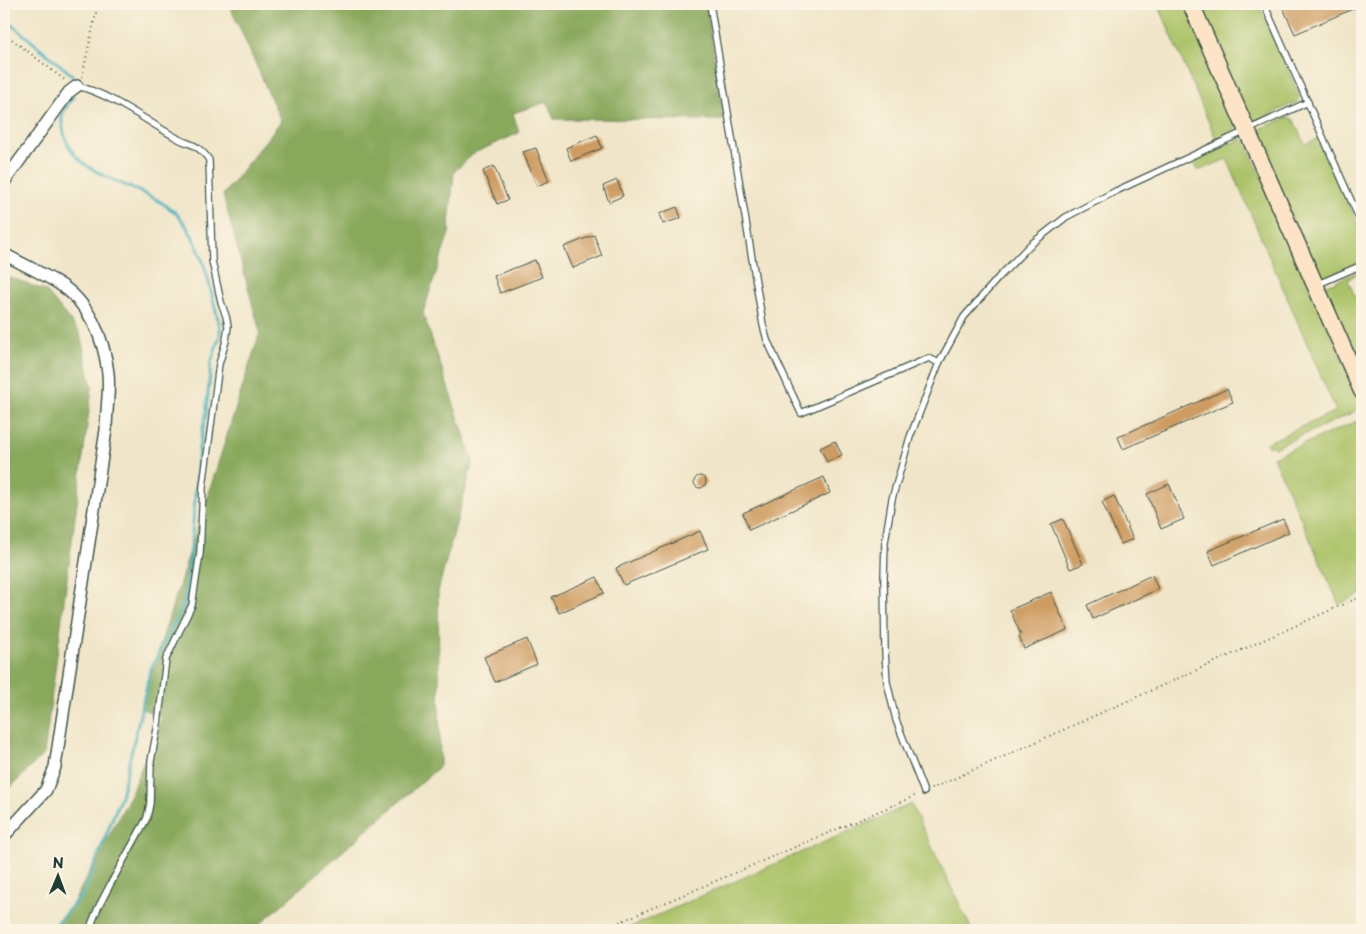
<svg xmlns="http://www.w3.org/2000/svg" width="1366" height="934" font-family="'Playpen Sans',sans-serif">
  <rect width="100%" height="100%" fill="#fcf5e5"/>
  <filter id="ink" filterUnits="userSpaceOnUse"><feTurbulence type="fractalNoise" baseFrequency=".02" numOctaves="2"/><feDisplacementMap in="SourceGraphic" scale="10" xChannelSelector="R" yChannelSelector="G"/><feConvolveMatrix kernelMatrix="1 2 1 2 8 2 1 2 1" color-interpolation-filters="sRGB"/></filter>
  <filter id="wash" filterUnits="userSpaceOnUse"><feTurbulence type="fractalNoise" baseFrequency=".0096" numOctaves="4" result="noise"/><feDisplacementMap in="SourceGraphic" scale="20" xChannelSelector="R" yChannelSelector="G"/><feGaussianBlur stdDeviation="1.12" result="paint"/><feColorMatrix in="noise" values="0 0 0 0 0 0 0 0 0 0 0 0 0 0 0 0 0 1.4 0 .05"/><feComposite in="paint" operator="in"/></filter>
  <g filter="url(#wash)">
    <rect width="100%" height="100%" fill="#f0e5c8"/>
    <g fill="#abc268" stroke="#65804e">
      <polygon points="1158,4 1187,4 1238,124 1237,128 1216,139"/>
      <polygon points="1197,4 1258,4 1299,94 1300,97 1299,101 1254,122 1250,120"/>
      <polygon points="1288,117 1293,119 1305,144 1319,138 1362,233 1362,261 1323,278 1319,277 1256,138 1257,131 1260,129"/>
      <polygon points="1241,139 1245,140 1360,400 1360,407 1354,412 1274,448 1272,445 1268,447 1266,443 1336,411 1227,159 1198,171 1194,161 1207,155 1207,153"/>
      <polygon points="1360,271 1348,280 1362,313 1362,378 1325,288 1327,285"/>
      <polygon points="1362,419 1362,594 1339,604 1273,457"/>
      <polygon points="911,804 972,930 624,930"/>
    </g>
    <g fill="#88a85c" stroke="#547248">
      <polygon points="229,4 706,4 724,120 554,119 547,102 513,113 519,133 474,153 454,172 449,224 450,230 423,313 473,461 438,591 440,766 253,930 48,930 71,907 129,798 162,717 140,708 260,332 223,195 281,121"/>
      <polygon points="4,275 46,291 80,333 92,388 44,754 4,794"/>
    </g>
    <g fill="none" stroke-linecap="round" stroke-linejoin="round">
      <g stroke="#44b2c0" stroke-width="3">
        <polyline points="4,18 72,75"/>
        <path d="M 50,930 L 84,893 L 121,796 L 151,668 L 184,604 L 190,558 L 199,448 L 206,414 L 211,363 L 220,335 L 220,327 C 210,291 205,250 182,220 C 151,181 71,184 63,128 C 63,125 61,120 62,116 C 63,110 70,102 74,97"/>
      </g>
    </g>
    <g id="blocks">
      <g fill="#ce9b61">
        <polygon points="1294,4 1362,4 1362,5 1295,34 1283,8"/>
        <polygon points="597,135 602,148 571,161 566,148"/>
        <polygon points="536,148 549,181 537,186 523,152"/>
        <polygon points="494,166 508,200 497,204 483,171"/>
        <polygon points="617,180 623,196 609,202 603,186"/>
        <polygon points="677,207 681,218 663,224 659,214"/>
        <polygon points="594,235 602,256 573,268 564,247"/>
        <polygon points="535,260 542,277 500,293 494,276"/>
        <polygon points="1227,389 1233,402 1123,449 1118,437"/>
        <polygon points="835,441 842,455 827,462 820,448"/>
        <circle cx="700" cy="482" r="6"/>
        <polygon points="824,477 830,493 749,530 743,513"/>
        <polygon points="1169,484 1184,519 1161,529 1147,494"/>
        <polygon points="1114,496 1133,539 1121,544 1102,502"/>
        <polygon points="1063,519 1083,564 1070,569 1051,524"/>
        <polygon points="1283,519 1289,532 1214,565 1208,551"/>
        <polygon points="700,531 708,549 624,585 616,568"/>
        <polygon points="1152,575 1158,589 1093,619 1087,605"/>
        <polygon points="597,577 604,593 559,613 551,597"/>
        <polygon points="1051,592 1067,630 1024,649 1019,636 1021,635 1010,610"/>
        <polygon points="527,639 537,664 495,682 484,657"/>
      </g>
    </g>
  </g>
  <g filter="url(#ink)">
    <use href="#blocks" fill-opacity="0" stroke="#3e564a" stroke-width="1"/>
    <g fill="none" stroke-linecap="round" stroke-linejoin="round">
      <g stroke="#3e564a" stroke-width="8">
        <g id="lane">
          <polyline points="710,4 763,325 767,340 801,413 929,358 939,363"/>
          <polyline points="1264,4 1362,225"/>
          <path d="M 77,86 C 109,93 148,122 177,138 C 183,142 190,143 195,146 C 201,150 206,155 209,160 L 212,261 L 221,302 L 226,316 L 228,326 L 226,341 L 219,364 L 203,487 L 200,553 L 192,605 L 166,659 L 158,724 L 151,761 L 150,803 L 147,818 L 111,883 L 98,908 L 89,930"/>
          <polyline points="1316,285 1362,265"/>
          <polyline points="924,792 896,720 887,682 885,652 884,578 885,542 892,499 910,437 939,363 964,317 999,277 1030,245 1066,217 1116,191 1308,102"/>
        </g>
      </g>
      <g stroke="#3e564a" stroke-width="14">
        <g id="street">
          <polyline points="4,182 69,92 77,86"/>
          <path d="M 4,254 C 22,264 40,272 58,283 C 89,302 104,338 108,373 C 110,391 106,412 106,430 L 55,767 L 46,790 L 4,836"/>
        </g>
      </g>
      <g stroke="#3e564a" stroke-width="19">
        <polyline id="secondary" points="1191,4 1362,391"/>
      </g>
      <g stroke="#3e564a" stroke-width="2" stroke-dasharray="1 4" stroke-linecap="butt">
        <polyline points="4,33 66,81"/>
        <polyline points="82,77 98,4"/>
        <polyline points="931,789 1362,596"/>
        <polyline points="601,930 917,795"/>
      </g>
      <use href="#lane" stroke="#fff" stroke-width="5.5"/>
      <use href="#street" stroke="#fff" stroke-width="11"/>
      <use href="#secondary" stroke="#fee4c6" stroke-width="16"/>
    </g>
  </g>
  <rect width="1366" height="934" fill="none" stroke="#fcf5e5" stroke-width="20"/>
  <g transform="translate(58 876) rotate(1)" stroke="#fcf5e5" stroke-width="4" paint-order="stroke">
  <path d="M0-4L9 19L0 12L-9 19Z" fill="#1f3d34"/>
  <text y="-8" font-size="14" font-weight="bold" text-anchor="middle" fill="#1f3d34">N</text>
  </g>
</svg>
